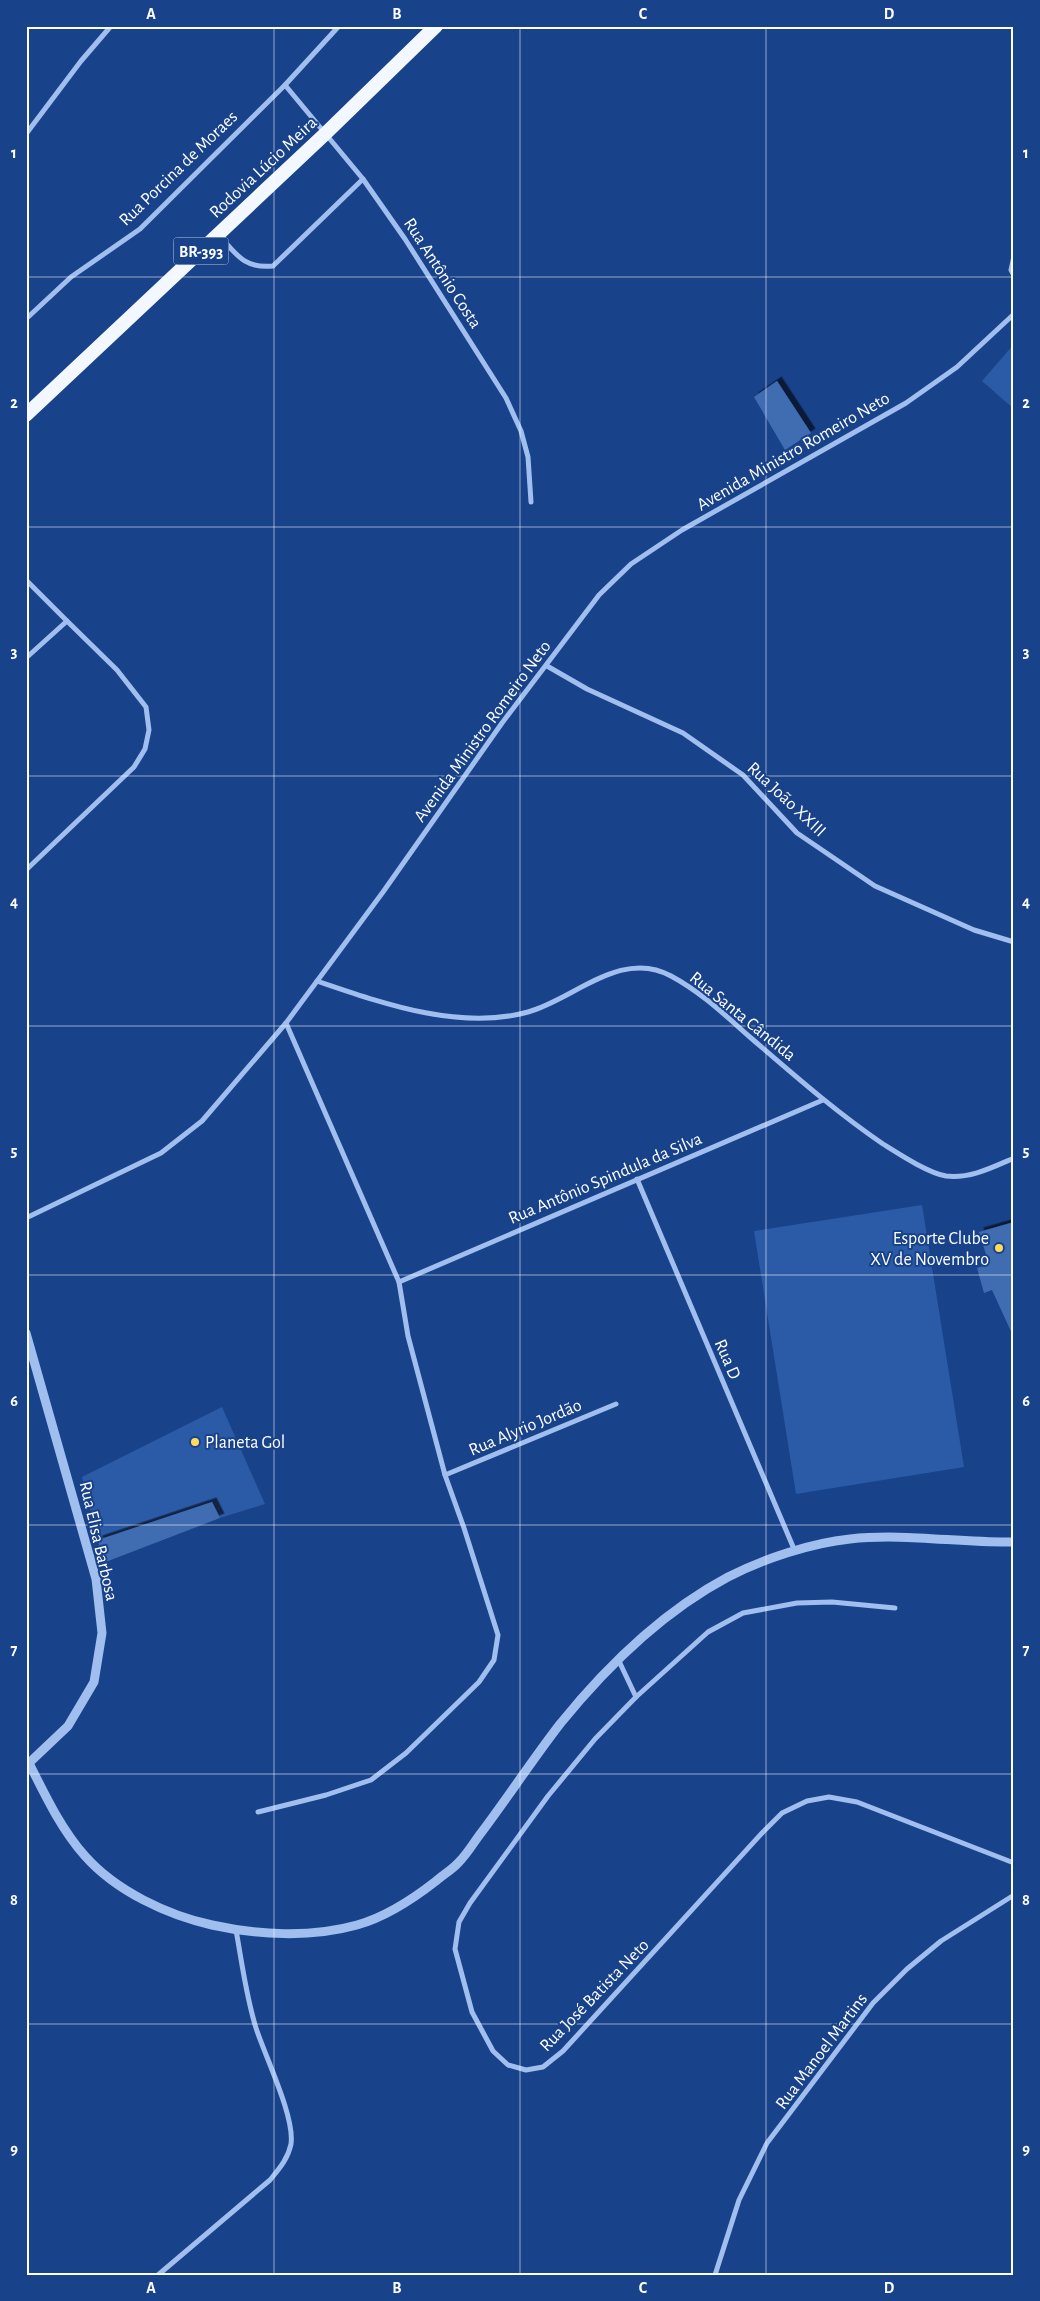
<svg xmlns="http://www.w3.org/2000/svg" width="1040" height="2301" font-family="'Alegreya Sans',sans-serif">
  <defs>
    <filter id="shadow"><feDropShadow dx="4.5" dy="-4.5" stdDeviation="0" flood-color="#0009"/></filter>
  </defs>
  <rect width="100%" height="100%" fill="#184289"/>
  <g fill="#2b5ba7">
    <polygon points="1014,344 1014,409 982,381"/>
    <polygon points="922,1205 964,1467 796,1494 754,1231"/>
    <polygon points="222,1407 265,1504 220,1518 211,1502 98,1540 82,1477"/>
  </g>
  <g fill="#406cb2" filter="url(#shadow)">
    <polygon points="777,381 811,433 785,450 754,397"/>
    <polygon points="1014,1222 1014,1338 992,1290 984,1293 977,1268 989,1264 979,1232"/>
    <polygon points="212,1502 220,1518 103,1563 98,1540"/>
  </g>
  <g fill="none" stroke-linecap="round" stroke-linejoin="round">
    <g stroke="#a0beee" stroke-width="5">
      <polyline points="285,85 363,179 405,239 506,398 521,431 528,457 531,502"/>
      <polyline points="26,134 81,61 111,26"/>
      <path d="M 219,235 C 236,254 244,269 273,266 L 363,179"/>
      <polyline points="1014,256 1011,270 1014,276"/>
      <polyline points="26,319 71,277 140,229 285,85 339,26"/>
      <polyline points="26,580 67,621"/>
      <polyline points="26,658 67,621 117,670 146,707 149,730 145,749 134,767 26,870"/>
      <polyline points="547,666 587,689 683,733 743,775 797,833 875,886 974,930 1014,942"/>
      <polyline points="1014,816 1014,820"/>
      <path d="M 317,981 C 382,1003 459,1031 528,1012 C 573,1000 621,948 671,976 C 701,992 726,1016 751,1038 C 794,1075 836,1112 883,1144 C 899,1154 928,1173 946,1176 C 970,1179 993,1167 1014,1158"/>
      <polyline points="637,1179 794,1549"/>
      <polyline points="26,1218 161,1153 202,1121 286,1023 383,892 502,723 571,632 599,595 631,564 682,530 906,403 957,367 1014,314"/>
      <polyline points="399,1282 823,1100"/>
      <polyline points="445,1475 616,1404"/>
      <polyline points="895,1608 832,1602 797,1603 743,1613 708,1632 636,1697 595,1739 548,1796 470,1903 459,1922 455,1949 472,2012 493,2051 508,2065 526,2070 543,2067 563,2051 763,1832 782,1813 807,1801 829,1797 857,1802 1014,1863"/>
      <polyline points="618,1659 636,1697"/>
      <polyline points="258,1812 326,1795 371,1780 406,1753 479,1682 494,1660 498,1635 464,1528 445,1475 408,1336 399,1282 286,1023"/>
      <path d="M 158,2275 L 270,2180 C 279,2169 288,2159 291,2144 C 295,2117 265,2056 256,2028 C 246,1996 242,1963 236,1930"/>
      <polyline points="715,2275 739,2200 767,2143 873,2003 907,1969 941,1941 1014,1895"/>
    </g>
    <path stroke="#a0beee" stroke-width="9" d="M 26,1333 L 96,1579 L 102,1633 L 94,1682 L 68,1726 L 29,1763 C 45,1795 61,1829 85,1856 C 116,1891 167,1915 212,1925 C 257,1935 311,1938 357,1925 C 386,1917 413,1899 436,1881 C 443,1875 453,1869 459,1862 C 468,1853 474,1842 481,1833 C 508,1797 533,1759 560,1724 C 607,1666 662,1612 728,1577 C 763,1559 811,1543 850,1539 C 904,1533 959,1543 1014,1542"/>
    <polyline stroke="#f3f7ff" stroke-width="14" points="26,415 325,134 436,26"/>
  </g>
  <path fill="none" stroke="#fff" stroke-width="1" stroke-opacity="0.55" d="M 274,26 L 274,2275M 520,26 L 520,2275M 766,26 L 766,2275M 26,277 L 1014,277M 26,527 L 1014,527M 26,776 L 1014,776M 26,1026 L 1014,1026M 26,1275 L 1014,1275M 26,1525 L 1014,1525M 26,1774 L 1014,1774M 26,2024 L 1014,2024"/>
  <g fill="#ffda5d" stroke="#184289" stroke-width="2">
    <circle cx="999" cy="1248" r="5"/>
    <circle cx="195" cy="1442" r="5"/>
  </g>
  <g text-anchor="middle" stroke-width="4" stroke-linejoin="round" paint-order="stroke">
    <rect fill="#184289" stroke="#bac6dc" stroke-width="1" x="173.5" y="237.5" width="55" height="27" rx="4"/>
    <g font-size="16" font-weight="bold" fill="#fff">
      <text x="201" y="257">BR-393</text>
    </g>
    <g font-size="18" fill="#fff" stroke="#184289">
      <text transform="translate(263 167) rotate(-43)" y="6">Rodovia Lúcio Meira</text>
      <text transform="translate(178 168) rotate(-44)" y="6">Rua Porcina de Moraes</text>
      <text transform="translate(443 273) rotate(57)" y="6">Rua Antônio Costa</text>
      <text transform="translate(793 451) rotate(-30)" y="6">Avenida Ministro Romeiro Neto</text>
      <text transform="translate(482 731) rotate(-54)" y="6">Avenida Ministro Romeiro Neto</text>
      <text transform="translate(787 799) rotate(43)" y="6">Rua João XXIII</text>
      <text transform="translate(743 1016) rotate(39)" y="6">Rua Santa Cândida</text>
      <text transform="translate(605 1178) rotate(-23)" y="6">Rua Antônio Spindula da Silva</text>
      <text transform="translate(728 1359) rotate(67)" y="6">Rua D</text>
      <text transform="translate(525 1427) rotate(-23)" y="6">Rua Alyrio Jordão</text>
      <text transform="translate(99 1541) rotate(77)" y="6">Rua Elisa Barbosa</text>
      <text transform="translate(594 1995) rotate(-46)" y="6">Rua José Batista Neto</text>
      <text transform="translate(821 2051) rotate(-53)" y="6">Rua Manoel Martins</text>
    </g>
    <g font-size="18" fill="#fff" stroke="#184289" text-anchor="end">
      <text x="989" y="1244">Esporte Clube<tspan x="989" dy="21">XV de Novembro</tspan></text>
      <text x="205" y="1448" text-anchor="start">Planeta Gol</text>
    </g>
  </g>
  <rect width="1040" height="2301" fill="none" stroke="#184289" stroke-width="55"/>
  <rect x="28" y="28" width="984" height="2246" fill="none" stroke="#fff" stroke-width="2"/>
  <g font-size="16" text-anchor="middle" font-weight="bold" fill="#fff">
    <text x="151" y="19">A</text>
    <text x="397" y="19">B</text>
    <text x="643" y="19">C</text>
    <text x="889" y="19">D</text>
    <text x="14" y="158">1</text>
    <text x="1026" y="158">1</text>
    <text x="14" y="408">2</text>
    <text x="1026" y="408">2</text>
    <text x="14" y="657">3</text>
    <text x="1026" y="657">3</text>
    <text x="14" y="907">4</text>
    <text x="1026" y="907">4</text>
    <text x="14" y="1156">5</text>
    <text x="1026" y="1156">5</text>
    <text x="14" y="1406">6</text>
    <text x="1026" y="1406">6</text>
    <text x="14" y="1655">7</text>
    <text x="1026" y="1655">7</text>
    <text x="14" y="1905">8</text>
    <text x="1026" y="1905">8</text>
    <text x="14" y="2154">9</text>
    <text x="1026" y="2154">9</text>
    <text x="151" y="2293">A</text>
    <text x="397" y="2293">B</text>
    <text x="643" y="2293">C</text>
    <text x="889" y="2293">D</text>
  </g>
</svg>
